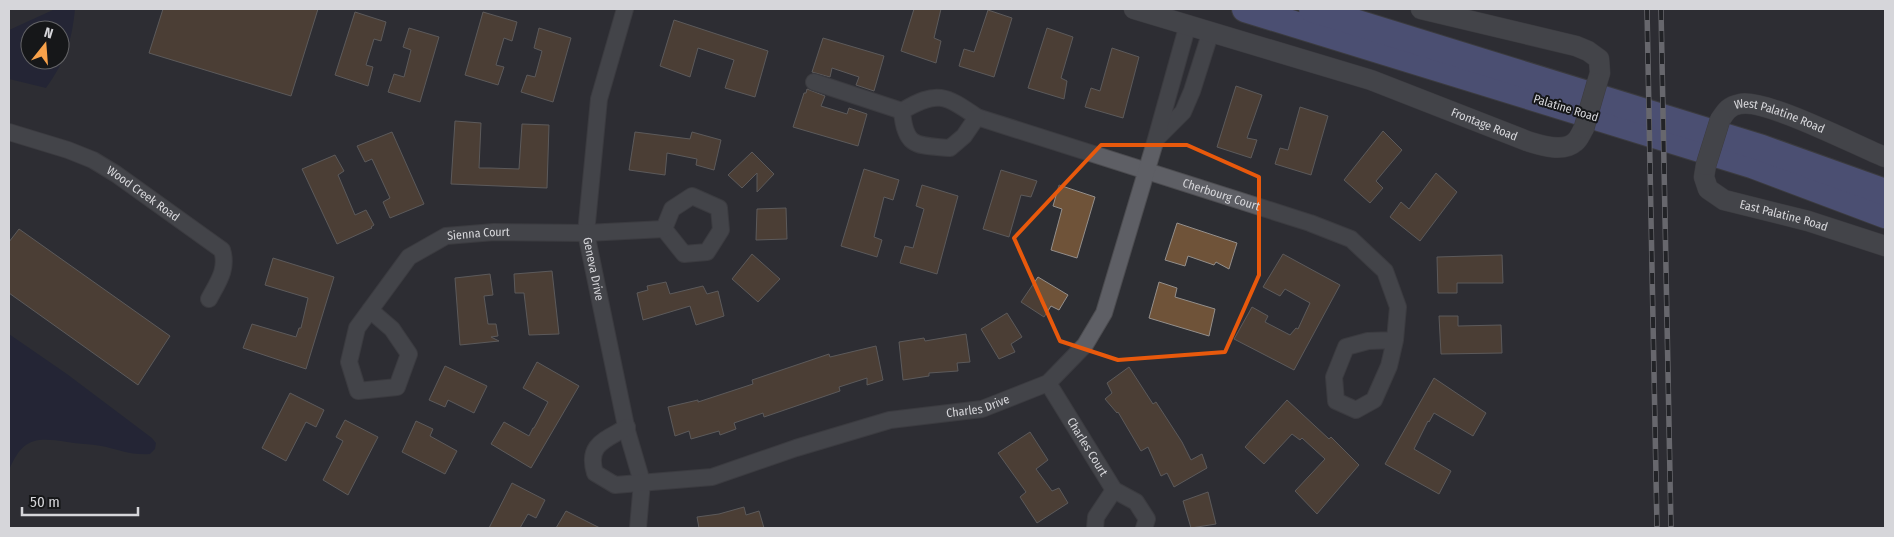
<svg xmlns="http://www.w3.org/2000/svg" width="1894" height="537" font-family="'Fira Sans Condensed',sans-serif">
  <rect width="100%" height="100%" fill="#2d2e33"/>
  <g fill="#191c38" fill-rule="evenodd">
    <path d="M 55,9 L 75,9 C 72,41 65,62 46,88 L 9,79 L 9,30 ZM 30,30 L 60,30 L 60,60 L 30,60 Z"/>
    <path d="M 9,334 L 67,374 L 152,438 L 156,443 L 155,449 L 150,454 C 133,456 117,449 101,446 C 90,444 78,444 67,442 C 35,437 23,438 9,470 Z"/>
  </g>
  <g fill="#6f5339" stroke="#948f8b">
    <polygon points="163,9 318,9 291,96 149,53"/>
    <polygon points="914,9 941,9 934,38 941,41 936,63 901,51"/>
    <polygon points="988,10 1012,18 994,77 959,66 964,49 974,52"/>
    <polygon points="355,12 386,22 381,41 374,39 366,65 373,67 368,86 335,75"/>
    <polygon points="483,12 517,22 512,41 504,38 496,65 504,67 498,85 465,75"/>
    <polygon points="674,20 768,51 755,97 725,88 734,60 698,48 690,77 660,66"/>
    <polygon points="409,28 439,37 420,102 388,92 394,74 404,77 411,50 403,47"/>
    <polygon points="539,28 571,38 553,102 521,92 527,75 535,77 542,51 534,48"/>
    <polygon points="1047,28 1073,37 1061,78 1067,81 1064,99 1028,88"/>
    <polygon points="823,38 884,56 874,91 856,85 859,77 832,68 830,77 812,72"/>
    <polygon points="1112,48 1139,57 1123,118 1085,107 1091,88 1100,91"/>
    <polygon points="1236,86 1262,95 1247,138 1257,140 1251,158 1217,147"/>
    <polygon points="807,89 825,96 821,106 847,114 849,108 867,114 858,146 793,127 804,93 806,93"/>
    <polygon points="1300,107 1328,116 1311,175 1275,164 1280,148 1288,150"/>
    <polygon points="455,121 481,123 479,168 490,168 519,169 522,124 549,125 547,188 451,184"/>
    <polygon points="1383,131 1402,150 1376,181 1383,188 1370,203 1344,180"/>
    <polygon points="392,132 424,204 390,218 383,202 390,198 372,159 365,162 357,146"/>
    <polygon points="635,132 690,139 692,132 721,140 714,170 696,165 697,159 667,153 665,175 629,170"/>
    <polygon points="752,152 774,174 757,192 757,173 742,188 728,175"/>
    <polygon points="335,155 344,171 338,175 355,215 366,210 374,225 371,227 372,228 337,244 302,169"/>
    <polygon points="864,169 899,180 893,200 884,197 874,237 882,240 877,257 841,246"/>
    <polygon points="1001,170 1037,181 1031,197 1021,195 1009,237 983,229"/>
    <polygon points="1436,173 1457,192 1420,241 1390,217 1401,202 1409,209"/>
    <polygon points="922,185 958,196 937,274 900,263 905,246 913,248 924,209 916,206"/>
    <polygon points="1059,185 1095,197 1077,258 1051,250 1062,209 1053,206"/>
    <polygon points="786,208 787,239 756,240 757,209"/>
    <polygon points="1177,223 1237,243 1229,269 1216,262 1214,265 1188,256 1185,266 1165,260"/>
    <polygon points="19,229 170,336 138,385 9,293 9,242"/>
    <polygon points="752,254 780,279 758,302 732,279"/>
    <polygon points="1283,254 1340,285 1294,370 1234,339 1252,307 1268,316 1265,322 1290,335 1296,328 1298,329 1310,303 1285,289 1280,296 1263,287"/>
    <polygon points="1502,255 1503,283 1457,283 1457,293 1438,293 1437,257"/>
    <polygon points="273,258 334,277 306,369 243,348 252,324 296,337 299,328 301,328 308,298 265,285"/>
    <polygon points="552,271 559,334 529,335 524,293 515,293 514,274"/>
    <polygon points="490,274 493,295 484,296 488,324 496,324 498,336 491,337 499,341 460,345 455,278"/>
    <polygon points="1038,277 1068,295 1059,310 1051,306 1044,317 1021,302"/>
    <polygon points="666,282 670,294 703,286 707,294 718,291 724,316 696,325 690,306 643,320 637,293 648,290 647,286"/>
    <polygon points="1159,282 1177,288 1175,297 1215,309 1209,336 1149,318"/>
    <polygon points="1007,313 1022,337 1011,344 1015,352 999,359 981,329"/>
    <polygon points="1439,316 1458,316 1458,326 1501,325 1502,353 1441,354"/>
    <polygon points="966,334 970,362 957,363 958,371 929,373 929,376 903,380 899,342 924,338 925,341"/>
    <polygon points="876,346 883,380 867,385 867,378 839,387 840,391 764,417 763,413 734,423 736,429 720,435 719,431 691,439 689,431 675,436 668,407 698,400 698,402 753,384 752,380 829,354 830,357"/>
    <polygon points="537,362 579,386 531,468 491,444 504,422 529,436 533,428 534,428 548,402 523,388"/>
    <polygon points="445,366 487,386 474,413 448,400 445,407 429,400"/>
    <polygon points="1129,367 1153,404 1156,402 1182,442 1191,460 1202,454 1207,468 1174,487 1167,473 1161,476 1148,447 1141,451 1118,412 1117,413 1105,399 1112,393 1107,383"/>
    <polygon points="1434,378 1486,413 1473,436 1434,413 1429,422 1428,421 1414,449 1451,471 1439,494 1385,464"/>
    <polygon points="290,393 324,410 316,427 306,422 286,461 262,448"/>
    <polygon points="1287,400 1329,439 1331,437 1359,465 1317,514 1295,491 1325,459 1302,438 1300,440 1292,434 1264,464 1245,447"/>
    <polygon points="345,420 378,437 348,495 323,480 343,441 336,437"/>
    <polygon points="416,421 433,429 430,436 457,451 445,474 402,452"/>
    <polygon points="1030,432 1048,460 1036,469 1052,491 1059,488 1068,503 1037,523 1020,497 1026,492 998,453"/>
    <polygon points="512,483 545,500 536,518 528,514 520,528 489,528"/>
    <polygon points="1208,492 1216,524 1191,528 1183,501"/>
    <polygon points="744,507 746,515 759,511 764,528 699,528 697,517 719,514"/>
    <polygon points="566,511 600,528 556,528"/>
  </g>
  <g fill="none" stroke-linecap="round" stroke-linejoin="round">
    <g stroke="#4c4c50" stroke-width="18">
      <g id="minor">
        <path id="s1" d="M 625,9 L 599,99 L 586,233 L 627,431 L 642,482 L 638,528"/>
        <path id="s2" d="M 814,82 L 902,111 C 937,90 945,95 977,117 L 1310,223 L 1351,239 L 1385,271 L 1398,307 L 1395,340 L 1389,366 L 1374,400 L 1356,410 L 1336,401 L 1334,377 L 1346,347 L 1368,341 L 1395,340"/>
        <path d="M 902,111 C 905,149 918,145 950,148 L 964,136 L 977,117"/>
        <path id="s3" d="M 9,132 L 68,150 L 93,160 L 116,174 L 222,250 C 228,269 218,282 209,299"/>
        <polyline points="1158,137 1183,112 1192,91 1211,31"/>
        <polygon points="692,196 719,208 721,230 707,252 684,254 664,229 672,209"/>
        <path id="s4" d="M 370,310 L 392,329 L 409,354 L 397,387 L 358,391 L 349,362 L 357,328 L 409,257 L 446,236 L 494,232 L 586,233 L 664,229"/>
        <path id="s5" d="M 1048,383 L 1114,490 L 1136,502 L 1147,519 L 1144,528"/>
        <path id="s6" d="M 627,427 C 606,440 586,444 595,473 L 615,485 L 712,477 L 796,448 L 890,420 L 982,409 L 1048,383 L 1085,345 L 1104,313 L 1156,139 L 1188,24"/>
        <polyline points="1095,528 1096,517 1114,490"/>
      </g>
    </g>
    <g stroke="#4c4c50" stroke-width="21">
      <g id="tertiary">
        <path id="s7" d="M 1134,9 L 1371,80 L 1527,141 C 1540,145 1563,153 1575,142 C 1579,139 1581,133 1584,128"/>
        <polyline points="1421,9 1576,46 1588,51 1599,59 1600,73 1597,83"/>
        <path id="s8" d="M 1720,120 C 1726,111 1729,106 1740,104 C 1765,98 1857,146 1885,157"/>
        <path id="s9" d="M 1706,165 L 1704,177 L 1708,189 L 1724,200 L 1808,221 L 1885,246"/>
      </g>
    </g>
    <g stroke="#4c4c50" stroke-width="28">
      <g id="trunk">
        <polyline points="1245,9 1752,165 1885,215"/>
        <polyline points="1312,9 1762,148 1885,192"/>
      </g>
    </g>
    <use href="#minor" stroke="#5e5f65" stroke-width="16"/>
    <use href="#tertiary" stroke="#5e5f65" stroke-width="20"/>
    <use href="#trunk" stroke="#7078be" stroke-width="26"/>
    <g stroke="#aeaeb3" stroke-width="5.5">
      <g id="rail">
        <polyline points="1647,9 1657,528"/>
        <polyline points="1661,9 1671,528"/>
      </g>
    </g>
    <use href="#rail" stroke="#161719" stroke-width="4" stroke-dasharray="11" stroke-linecap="butt"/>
    <g stroke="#4c4c50" stroke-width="21" stroke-linecap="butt">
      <g id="tertiary-bridge">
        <polyline points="1584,128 1597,83"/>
        <polyline points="1706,165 1720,120"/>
      </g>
    </g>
    <use href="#tertiary-bridge" stroke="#5e5f65" stroke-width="20"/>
  </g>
  <path d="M0 0H1894V537H0ZM 1101,145 L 1187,145 L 1259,177 L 1259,275 L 1225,352 L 1118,360 L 1060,341 L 1014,238 Z" fill="#2d2e33" fill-opacity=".55" fill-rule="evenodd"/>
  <path fill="none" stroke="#e8590c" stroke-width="4" stroke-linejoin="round" d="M 1101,145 L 1187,145 L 1259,177 L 1259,275 L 1225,352 L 1118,360 L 1060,341 L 1014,238 Z"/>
  <g text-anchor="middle" stroke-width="4" stroke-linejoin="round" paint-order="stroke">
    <g font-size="12" fill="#d6d6da" stroke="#161719">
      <text transform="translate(1566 108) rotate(17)" y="4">Palatine Road</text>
      <text dy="4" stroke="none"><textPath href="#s8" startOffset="68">West Palatine Road</textPath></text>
      <text dy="4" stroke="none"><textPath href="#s7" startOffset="369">Frontage Road</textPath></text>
      <text dy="4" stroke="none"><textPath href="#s3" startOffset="149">Wood Creek Road</textPath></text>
      <text dy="4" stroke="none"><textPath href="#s2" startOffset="432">Cherbourg Court</textPath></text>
      <text dy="4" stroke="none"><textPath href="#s9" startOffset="106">East Palatine Road</textPath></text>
      <text dy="4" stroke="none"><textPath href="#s4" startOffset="362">Sienna Court</textPath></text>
      <text dy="4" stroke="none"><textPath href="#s1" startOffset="265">Geneva Drive</textPath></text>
      <text dy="4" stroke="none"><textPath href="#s6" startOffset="460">Charles Drive</textPath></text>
      <text dy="4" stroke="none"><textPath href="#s5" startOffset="75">Charles Court</textPath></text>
    </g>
  </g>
  <rect width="1894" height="537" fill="none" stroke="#d6d6da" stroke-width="20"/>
  <g transform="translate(45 45) rotate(17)"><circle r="24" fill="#161719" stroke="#636366"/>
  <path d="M0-4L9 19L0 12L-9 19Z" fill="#f8a14a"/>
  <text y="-8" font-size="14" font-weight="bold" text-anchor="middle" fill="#d6d6da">N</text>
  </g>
  <path d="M22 507v8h116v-8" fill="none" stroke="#d6d6da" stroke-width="2.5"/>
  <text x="30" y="507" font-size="15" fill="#d6d6da" stroke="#161719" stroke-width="4" paint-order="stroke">50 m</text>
</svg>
